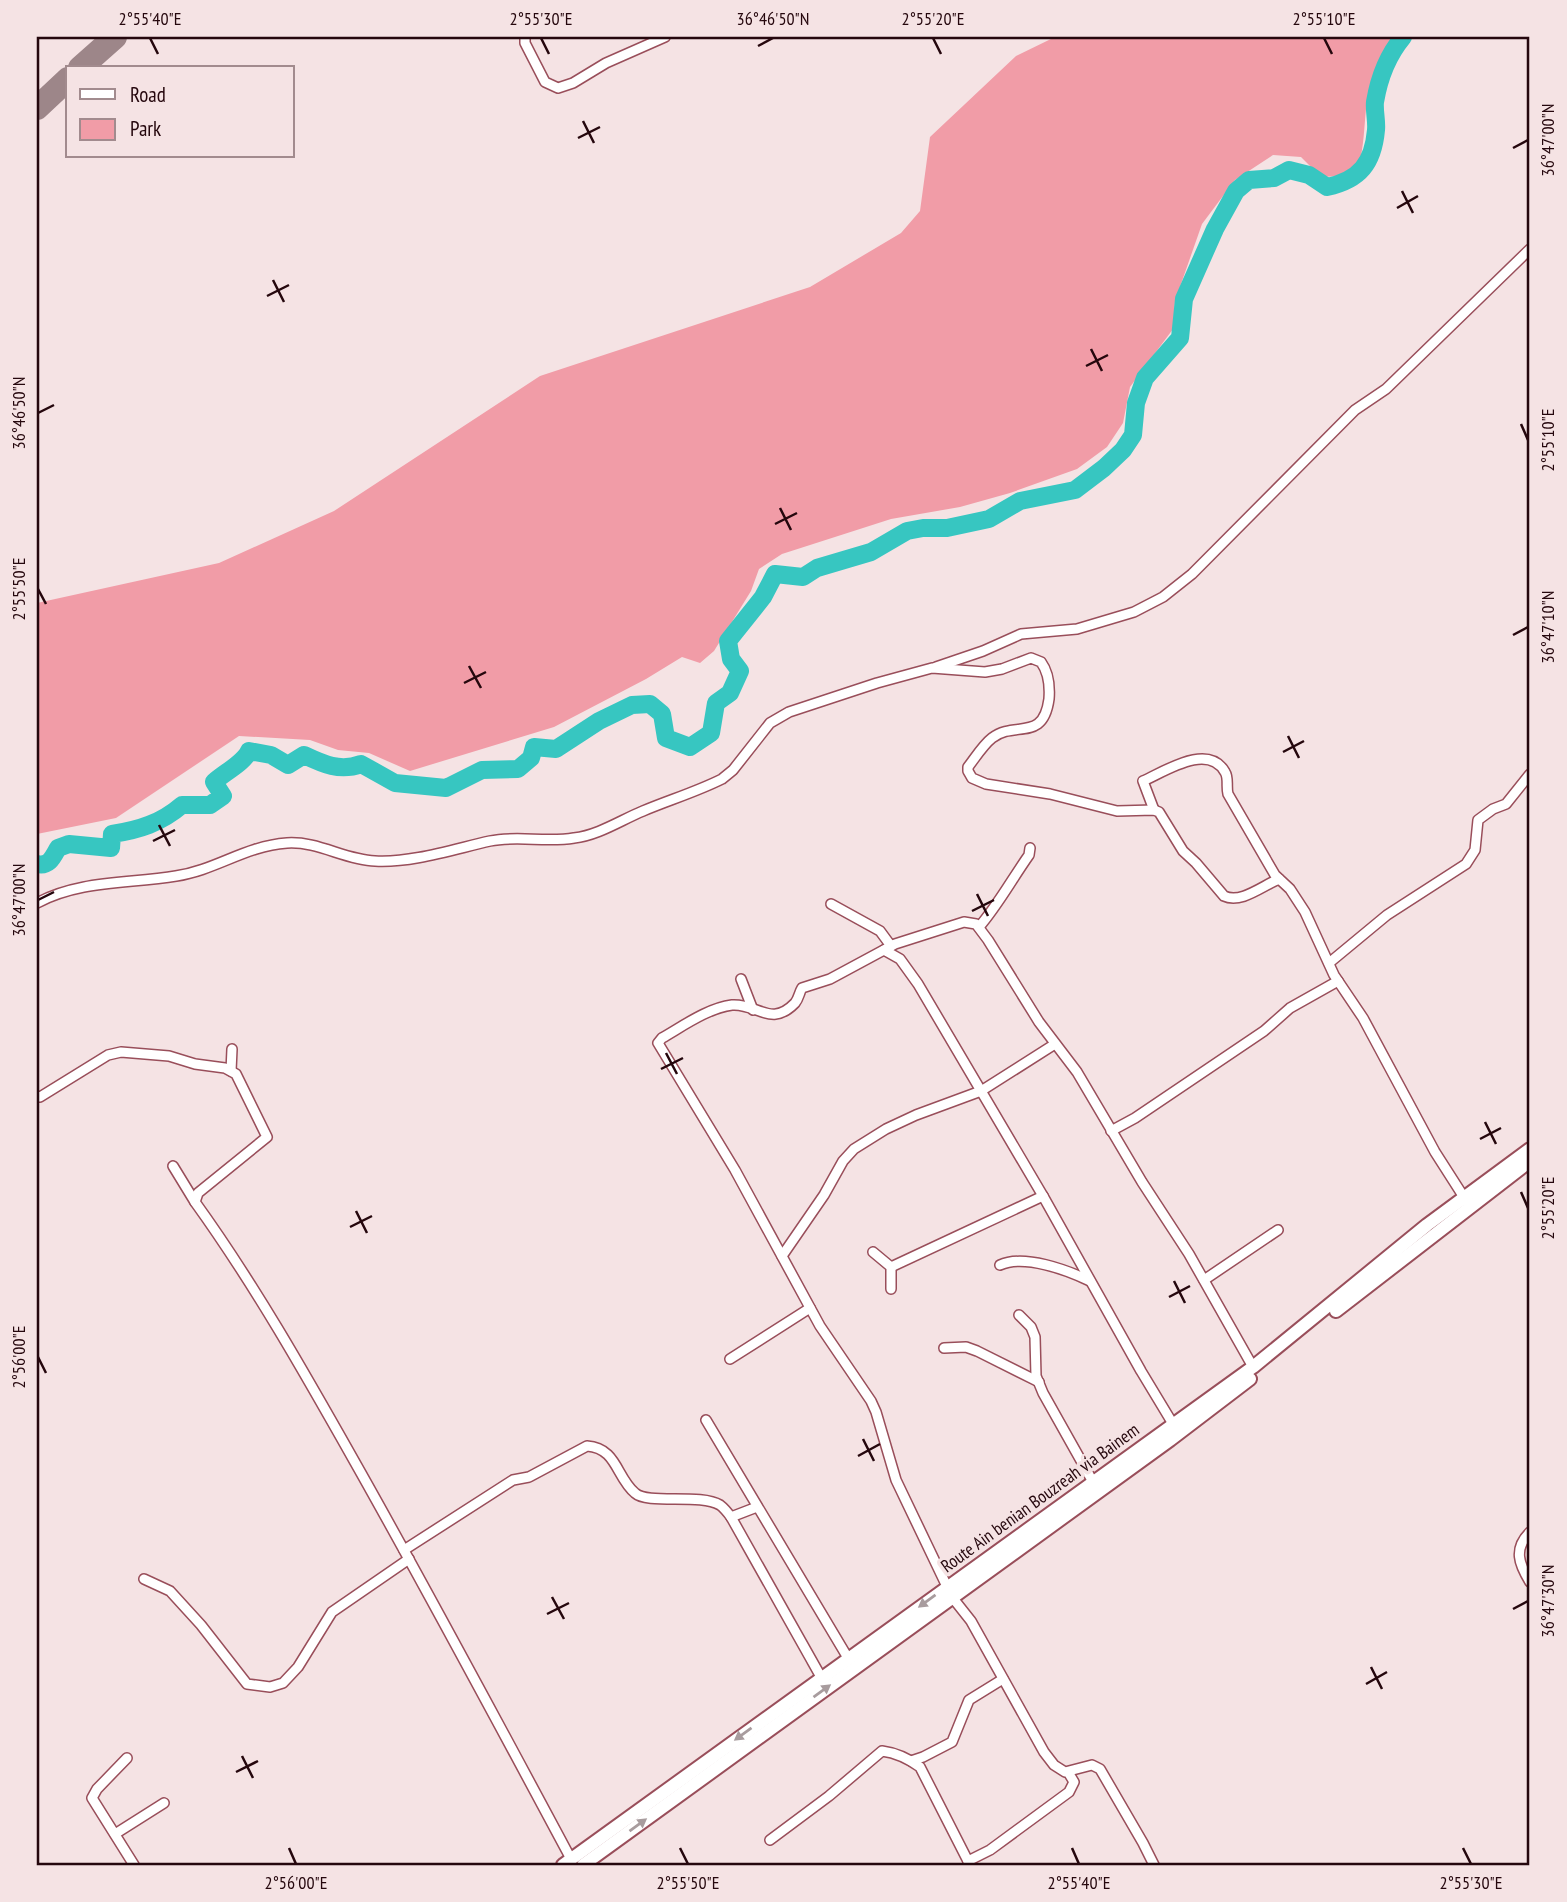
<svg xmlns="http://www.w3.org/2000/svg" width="1567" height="1902" font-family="'PT Sans Narrow',sans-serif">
  <rect width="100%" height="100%" fill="#f5e3e4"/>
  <path fill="#f19ca7" d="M 1055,37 L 1395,37 C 1380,57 1368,84 1366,109 C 1364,129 1364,145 1359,165 L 1340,176 L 1321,177 L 1301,157 L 1273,155 L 1235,180 L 1202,224 L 1175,301 L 1173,329 L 1130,387 L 1123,423 L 1107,447 L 1077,469 L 1010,493 L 960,507 L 891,519 L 782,554 L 759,569 L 751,591 L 714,651 L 700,663 L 682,657 L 646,679 L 554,727 L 410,771 L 369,753 L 338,750 L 310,740 L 239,736 L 116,818 L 37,834 L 37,603 L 219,563 L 334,511 L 540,376 L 810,287 L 901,233 L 920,211 L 930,137 L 1016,56 Z"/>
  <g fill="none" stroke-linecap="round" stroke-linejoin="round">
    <path stroke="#37c6c1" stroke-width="18" d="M 37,864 C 49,867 53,857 58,848 L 69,844 L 111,848 L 112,834 C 139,830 161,823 182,805 L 210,805 L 223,796 L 214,782 C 225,772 244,763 249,751 L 271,755 L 288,765 L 304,755 C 323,764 340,772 361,764 L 395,783 L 446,788 L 482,770 L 518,769 L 531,758 L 534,747 L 556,749 L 599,721 L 632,705 L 650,704 L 662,714 L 666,738 L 690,747 L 711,733 L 716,703 L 730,693 L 740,671 L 731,659 L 728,641 L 763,597 L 775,574 L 803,577 L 817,568 L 871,552 L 907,531 L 923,528 L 947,528 L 989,519 L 1020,501 L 1075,490 L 1104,468 L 1123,450 L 1133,435 L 1136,403 L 1145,378 L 1180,338 L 1184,299 L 1215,229 L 1236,191 L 1249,180 L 1274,178 L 1289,170 L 1309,175 L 1327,187 C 1360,180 1373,163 1376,130 C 1377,121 1374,111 1375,102 C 1379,78 1388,55 1403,37"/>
    <g stroke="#9d8689" stroke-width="24">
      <polyline points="80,68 115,37"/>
      <polyline points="37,108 68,79"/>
    </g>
    <g stroke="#994e5a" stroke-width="12">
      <g id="street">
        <polyline points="525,37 525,43 545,82 558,88 573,83 606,63 665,37"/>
        <polyline points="936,667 983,651 1021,634 1077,629 1134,612 1163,597 1192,574 1355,410 1386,389 1530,249"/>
        <path d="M 1154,810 L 1143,781 C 1164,772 1208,742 1225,772 C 1229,778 1226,787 1228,794 L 1275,875 L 1290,889 L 1305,912 L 1334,975 L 1363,1018 L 1435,1152 L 1467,1202"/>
        <path d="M 37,903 C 80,880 129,884 176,876 C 216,870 245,846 287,843 C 318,841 345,860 375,861 C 412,863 454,849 490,841 C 517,835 546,843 574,838 C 599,835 621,820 643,811 C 669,800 696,792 722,779 L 733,770 L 770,723 L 789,712 L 877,683 L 932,668 L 985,672 L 1002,669 L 1031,658 L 1041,662 C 1049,673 1050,686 1049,699 C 1043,743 1015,720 992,738 C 983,745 975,758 968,767 L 968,771 L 972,778 L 986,784 L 1050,794 L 1117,811 L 1154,810 L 1159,812 L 1183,851 L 1196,863 L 1224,896 C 1241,904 1262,886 1279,879"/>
        <polyline points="831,904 880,931 891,946"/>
        <path d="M 979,927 C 998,905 1012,879 1029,855 L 1030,848"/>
        <polyline points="884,950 900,959 918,984 1043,1196 1141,1371 1173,1424"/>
        <polyline points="1329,963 1387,915 1466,864 1475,850 1478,820 1493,809 1506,804 1530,774"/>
        <polyline points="741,979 753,1010"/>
        <polyline points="231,1071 232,1049"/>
        <path d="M 37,1096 L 40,1097 L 108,1055 L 121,1052 L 169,1056 L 195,1064 L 225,1068 L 236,1074 L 267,1137 L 198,1193 L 195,1202 C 257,1288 309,1381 361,1473 C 433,1601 502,1730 571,1859"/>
        <polyline points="1111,1131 1135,1118 1264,1031 1290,1008 1338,981"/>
        <polyline points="173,1166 195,1202"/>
        <polyline points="873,1252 891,1267 891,1289"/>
        <polyline points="782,1256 824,1195 843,1161 854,1149 886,1129 916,1115 981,1091 1055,1044"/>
        <path d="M 1000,1265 C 1024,1254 1067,1270 1090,1281"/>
        <polyline points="891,1267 1043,1196"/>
        <polyline points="1204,1280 1278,1230"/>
        <polyline points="1019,1315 1031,1327 1035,1337 1036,1376 1043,1393 1093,1482"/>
        <polyline points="944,1348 966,1347 977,1351 1039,1382"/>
        <polyline points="730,1359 810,1308"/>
        <polyline points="706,1420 848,1658"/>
        <polyline points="731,1517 821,1677"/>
        <path d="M 1530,1532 C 1513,1549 1519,1564 1530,1582"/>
        <path d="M 404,1550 L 513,1480 L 529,1477 L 587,1446 C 617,1448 616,1477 635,1493 C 648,1505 700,1493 720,1505 C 724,1508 728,1513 731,1517 L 757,1507"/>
        <polyline points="144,1579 170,1591 201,1625 247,1684 270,1687 283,1683 298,1667 332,1612 409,1559"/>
        <polyline points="127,1758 97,1789 92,1798 134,1865"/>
        <polyline points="911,1761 923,1757 952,1742 969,1700 1003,1679"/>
        <polyline points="115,1834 164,1803"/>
        <path d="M 770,1840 L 829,1796 L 882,1751 C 897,1753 909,1759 920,1767 L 970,1865"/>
        <polyline points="968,1861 990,1850 1069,1792 1074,1782 1068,1772"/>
        <path d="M 1154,1865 L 1143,1843 L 1100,1769 L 1092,1765 L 1065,1772 L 1054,1765 L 1044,1752 L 971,1621 L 952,1597 L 896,1480 L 876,1412 L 871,1401 L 820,1326 L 735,1170 L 658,1043 L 662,1038 C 683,1026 708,1008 732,1005 C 757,1003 771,1028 795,1003 C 799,998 799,993 802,988 L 830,979 L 895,944 L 964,922 L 976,924 L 988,940 L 1039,1022 L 1077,1072 L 1142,1182 L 1189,1254 L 1253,1367"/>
      </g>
    </g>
    <g stroke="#994e5a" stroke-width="16">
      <g id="secondary">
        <polyline points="1336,1311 1530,1161"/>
        <polyline points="563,1865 1253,1367 1427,1225 1530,1149"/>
        <polyline points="583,1865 1170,1440 1250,1379"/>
      </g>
    </g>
    <use href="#street" stroke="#fff" stroke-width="9"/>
    <use href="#secondary" stroke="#fff" stroke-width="12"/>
  </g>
  <defs><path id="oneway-solid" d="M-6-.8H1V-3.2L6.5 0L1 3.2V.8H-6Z" transform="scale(1.75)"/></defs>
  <g fill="#a89c9e">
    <use href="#oneway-solid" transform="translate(927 1601) rotate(144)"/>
    <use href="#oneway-solid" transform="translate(822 1691) rotate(-36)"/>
    <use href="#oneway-solid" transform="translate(743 1734) rotate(144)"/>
    <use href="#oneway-solid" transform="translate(638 1825) rotate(-36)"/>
  </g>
  <path fill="none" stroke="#25070d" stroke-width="2.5" d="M 150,38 L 158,54M 541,38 L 549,54M 933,38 L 941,54M 1324,38 L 1332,54M 758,46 L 773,38M 583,121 L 594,143M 578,138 L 600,127M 1513,148 L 1528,140M 1402,191 L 1413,213M 1397,208 L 1418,196M 273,280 L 284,302M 267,296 L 289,285M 1091,349 L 1102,371M 1086,366 L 1108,355M 38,413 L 54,405M 1521,424 L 1528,440M 780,508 L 791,530M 775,524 L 797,513M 38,589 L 46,604M 1513,635 L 1528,627M 469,666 L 481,688M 464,683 L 486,672M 1288,736 L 1299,758M 1283,752 L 1304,741M 159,825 L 170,846M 153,841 L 175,830M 977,894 L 988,916M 38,900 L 54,892M 972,911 L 994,900M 666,1053 L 677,1074M 661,1069 L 683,1058M 1485,1122 L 1496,1144M 1480,1139 L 1501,1128M 1521,1192 L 1528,1208M 356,1211 L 367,1233M 350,1227 L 372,1216M 1174,1281 L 1185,1303M 1169,1297 L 1190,1286M 38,1357 L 46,1373M 863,1439 L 874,1461M 858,1456 L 880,1444M 552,1597 L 564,1619M 1513,1609 L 1528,1601M 547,1614 L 569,1603M 1371,1667 L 1382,1689M 1366,1684 L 1387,1672M 242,1756 L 253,1778M 236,1772 L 258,1761M 289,1848 L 296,1864M 680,1848 L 688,1864M 1072,1848 L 1079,1864M 1463,1848 L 1471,1864"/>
  <g text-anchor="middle" stroke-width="7" stroke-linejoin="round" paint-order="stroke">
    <g font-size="18" fill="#25070d" stroke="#f5e3e4">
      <text transform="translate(1040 1498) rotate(-36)" y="6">Route Ain benian Bouzreah via Bainem</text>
    </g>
  </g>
  <rect width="1567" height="1902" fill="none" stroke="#f5e3e4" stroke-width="77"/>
  <rect x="66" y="66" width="228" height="91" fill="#f5e3e4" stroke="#a28b8e" stroke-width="2"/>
  <rect x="80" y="89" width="35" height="10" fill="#ffffff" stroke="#a28b8e" stroke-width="2"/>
  <text x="130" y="102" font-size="21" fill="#25070d">Road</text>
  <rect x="80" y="119" width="35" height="21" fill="#f19ca7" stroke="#a28b8e" stroke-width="2"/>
  <text x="130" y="136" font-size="21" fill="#25070d">Park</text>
  <rect x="38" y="38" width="1490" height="1826" fill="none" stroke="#25070d" stroke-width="2.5"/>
  <g font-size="18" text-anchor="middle" fill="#25070d">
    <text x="150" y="25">2°55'40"E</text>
    <text x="541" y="25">2°55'30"E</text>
    <text x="773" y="25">36°46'50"N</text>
    <text x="933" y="25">2°55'20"E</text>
    <text x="1324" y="25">2°55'10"E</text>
    <text transform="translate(1548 140) rotate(-90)" y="6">36°47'00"N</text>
    <text transform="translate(19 413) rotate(-90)" y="6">36°46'50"N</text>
    <text transform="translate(1548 440) rotate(-90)" y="6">2°55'10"E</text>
    <text transform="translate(19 589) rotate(-90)" y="6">2°55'50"E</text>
    <text transform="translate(1548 627) rotate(-90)" y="6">36°47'10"N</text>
    <text transform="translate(19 900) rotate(-90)" y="6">36°47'00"N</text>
    <text transform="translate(1548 1208) rotate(-90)" y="6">2°55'20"E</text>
    <text transform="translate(19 1357) rotate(-90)" y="6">2°56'00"E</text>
    <text transform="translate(1548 1601) rotate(-90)" y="6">36°47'30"N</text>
    <text x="296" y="1889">2°56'00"E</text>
    <text x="688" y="1889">2°55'50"E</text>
    <text x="1079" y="1889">2°55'40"E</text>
    <text x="1471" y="1889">2°55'30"E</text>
  </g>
</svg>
